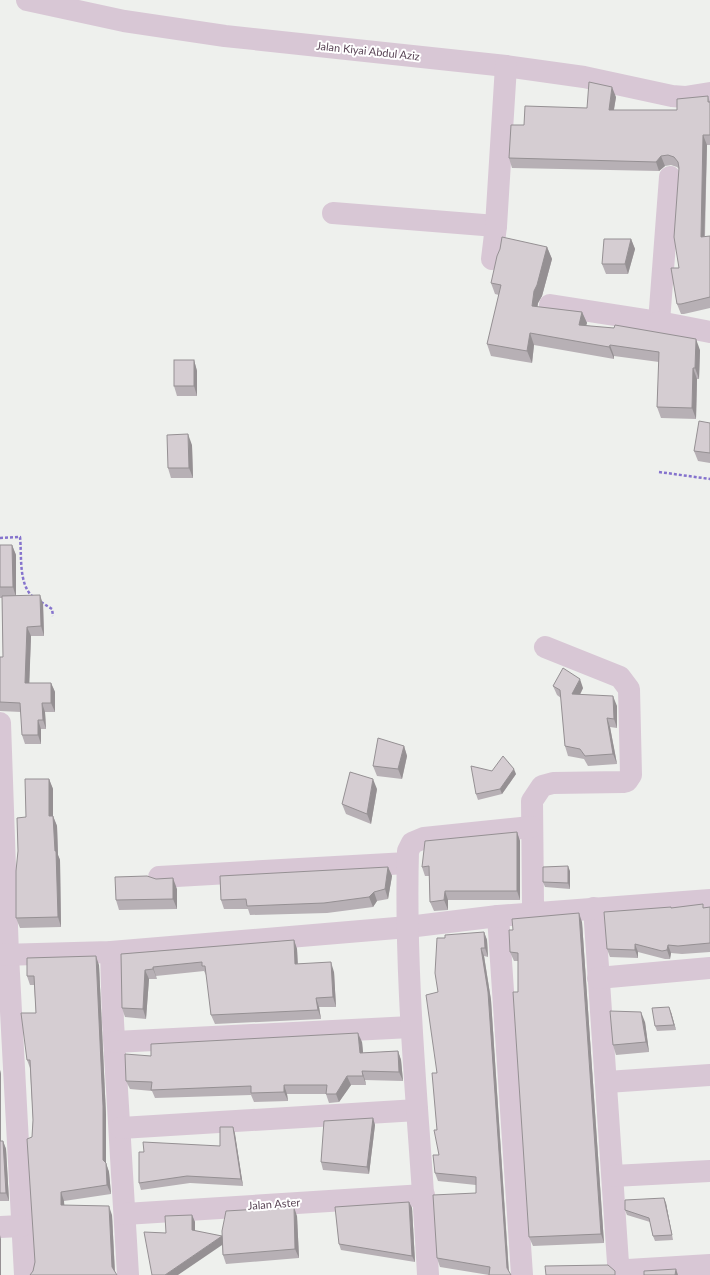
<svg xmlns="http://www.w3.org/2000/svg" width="710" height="1275" font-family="Lato,sans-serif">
  <rect width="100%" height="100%" fill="#eef0ed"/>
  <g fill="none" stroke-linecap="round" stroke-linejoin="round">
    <g stroke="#8573cd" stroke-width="2.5" stroke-dasharray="3 2" stroke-linecap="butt">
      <polyline points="659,472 710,479"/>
      <path d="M 0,538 L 20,537 C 22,555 18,584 33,597"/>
      <polyline points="41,602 52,609 53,616"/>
    </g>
    <g stroke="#d8c7d5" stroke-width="22">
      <polyline points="27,0 124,21 225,36 506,66 584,77 672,96 685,97 710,93"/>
      <polyline points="333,213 496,226"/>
      <polyline points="492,259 496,226 506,66"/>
      <polyline points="550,305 659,322 670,177"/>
      <polyline points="659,322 710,332"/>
      <polyline points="0,723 8,955 25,1275"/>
      <polyline points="159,877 407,863"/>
      <polyline points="594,908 618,1263 623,1269 628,1270 710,1265"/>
      <polyline points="537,914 533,903 532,801 542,786 553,783 623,782 627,781 631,775 629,689 620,677 545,647"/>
      <polyline points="498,916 522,1275"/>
      <polyline points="111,952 113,1022 128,1275"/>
      <polyline points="0,955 111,952 408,927 498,916 710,900"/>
      <polyline points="598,978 710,968"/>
      <polyline points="115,1042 411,1027"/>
      <polyline points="607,1082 710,1075"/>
      <polyline points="121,1128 417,1110"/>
      <polyline points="613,1176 710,1171"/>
      <polyline points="125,1214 424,1195"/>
      <polyline points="0,1227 21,1226"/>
      <path d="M 428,1275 C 421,1134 404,993 408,851 L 412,843 L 424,838 L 531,827"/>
    </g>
  </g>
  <g fill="#b7b0b5">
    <polygon points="708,96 710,102 710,145 707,145 705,237 710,236 710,308 684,314 681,314 677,304 679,268 679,169 677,167 671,165 665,166 659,171 512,168 509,158 524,125 587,108 616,97 614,110 677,110"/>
    <polygon points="631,239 635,249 628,274 606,274 602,264"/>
    <polygon points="547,247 552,259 542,296 538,303 537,307 582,312 587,323 586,325 700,350 699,379 697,379 696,419 661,418 657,407 659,362 614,356 614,359 534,345 532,363 491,356 487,344 499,295 495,294 491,283"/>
    <polygon points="194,360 197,371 197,396 177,396 174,386"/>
    <polygon points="710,423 710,463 698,461 694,451"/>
    <polygon points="192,445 193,478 171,478 168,468"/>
    <polygon points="0,545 12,545 16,555 16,596 43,604 44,636 31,636 29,683 51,683 55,692 55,712 45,712 46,729 41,729 41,744 25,744 22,735 21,712 0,711 0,657 3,657 2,598 0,598"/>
    <polygon points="553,686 583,688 580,695 617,706 617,728 610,727 617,764 588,766 584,759 568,756 565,746 561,698 557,695"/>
    <polygon points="404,746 407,756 402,779 377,776 373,766"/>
    <polygon points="492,771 516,774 502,794 478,800 476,794"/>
    <polygon points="49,779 53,789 53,816 57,826 58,855 60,860 61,927 20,928 16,918 26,817"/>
    <polygon points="377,789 371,824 346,814 342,804"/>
    <polygon points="517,832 520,841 520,900 448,900 448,910 434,911 430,902 429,876 425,876 422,867"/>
    <polygon points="388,867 392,876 388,899 377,901 373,907 327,913 250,915 248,909 224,909 221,900"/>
    <polygon points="570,871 570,889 545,887 543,882"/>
    <polygon points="177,889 177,909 119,910 116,900"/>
    <polygon points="671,907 671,908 704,908 710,907 710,952 682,954 671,953 670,959 665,959 638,952 638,958 610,957 607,949"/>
    <polygon points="582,922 604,1243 533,1246 529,1237 518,961 514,961 510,952"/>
    <polygon points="484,932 487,940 488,957 484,956 491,1000 509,1272 489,1275 440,1267 437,1258 476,1193 476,1185 438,1181 435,1173 439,1155 437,1130 437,1073 445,938"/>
    <polygon points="294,940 297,949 298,964 334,972 336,1007 319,1007 321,1019 215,1024 211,1015 207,975 206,975 204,971 156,976 157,979 149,979 146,1019 125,1017 122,1008 121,954"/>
    <polygon points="99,965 106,1115 106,1163 109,1172 111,1194 64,1201 64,1205 112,1215 115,1272 33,1271 35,1262 32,1137 33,1120 30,1068 27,1060 36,1013 34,985 30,985 27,976"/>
    <polygon points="671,1012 676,1030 657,1031 655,1026"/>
    <polygon points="645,1022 649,1052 616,1055 613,1045"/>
    <polygon points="362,1042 363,1053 398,1051 401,1060 403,1081 365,1080 366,1085 351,1085 339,1102 329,1103 326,1094 287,1094 288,1101 254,1102 251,1095 155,1098 152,1091 130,1089 126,1081 151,1056"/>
    <polygon points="0,1070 1,1074 1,1141 3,1141 6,1149 9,1201 0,1201"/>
    <polygon points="373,1118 375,1125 369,1174 323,1170 321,1162"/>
    <polygon points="233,1127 235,1134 243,1186 190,1183 141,1190 139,1183 144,1152 220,1146"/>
    <polygon points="409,1202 412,1208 415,1262 341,1250 339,1244"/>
    <polygon points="666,1203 673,1240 655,1241 653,1236 650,1222 627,1215 625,1210"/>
    <polygon points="192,1215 195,1222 195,1231 222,1236 297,1216 299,1258 226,1264 223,1255 222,1245 166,1233"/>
  </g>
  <g fill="#959093">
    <polygon points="612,87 616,97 612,120 609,110"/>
    <polygon points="703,135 707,145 704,247 701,237"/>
    <polygon points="661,156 665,166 659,171 656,162"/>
    <polygon points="631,239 635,249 628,274 625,264"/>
    <polygon points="547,247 552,259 542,296 538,303 536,317 532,306 534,291"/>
    <polygon points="582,312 587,323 583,336 579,325"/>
    <polygon points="530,333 534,345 532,363 527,351"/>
    <polygon points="696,339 700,350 699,379 695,368"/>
    <polygon points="610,345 614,356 614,359 609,347"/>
    <polygon points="194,360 197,371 197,396 194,386"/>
    <polygon points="693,368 697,379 696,419 692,408"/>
    <polygon points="188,434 192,445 193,478 189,468"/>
    <polygon points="12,545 16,555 16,597 13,587"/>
    <polygon points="40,595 43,604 44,636 41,626"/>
    <polygon points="27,627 31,636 29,692 25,683"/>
    <polygon points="580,679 583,688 575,704 572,694"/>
    <polygon points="51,683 55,692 55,712 51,703"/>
    <polygon points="613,696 617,706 617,728 614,719"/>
    <polygon points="42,703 45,712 46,729 43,720"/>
    <polygon points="607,718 610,727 617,764 613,754"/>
    <polygon points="38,720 41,729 41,744 38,735"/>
    <polygon points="404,746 407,756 402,779 398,769"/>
    <polygon points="514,769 516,774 502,794 500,789"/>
    <polygon points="49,779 53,789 53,826 49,816"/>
    <polygon points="373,779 377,789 371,824 367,814"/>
    <polygon points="53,816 57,826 58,855 60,860 61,927 58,917"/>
    <polygon points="517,832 520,841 520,900 517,891"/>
    <polygon points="568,866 570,871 570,889 568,883"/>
    <polygon points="388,867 392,876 388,899 385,889"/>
    <polygon points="173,878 177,889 177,909 173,899"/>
    <polygon points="445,891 448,900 448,910 444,900"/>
    <polygon points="374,892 377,901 373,907 369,897"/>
    <polygon points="579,913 582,922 604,1243 601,1234"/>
    <polygon points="484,932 487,940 488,957 485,948"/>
    <polygon points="294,940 297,949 298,973 295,964"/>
    <polygon points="635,944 638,952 638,958 635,950"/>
    <polygon points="668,945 671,953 670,959 667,950"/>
    <polygon points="481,948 484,956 491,1000 509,1275 507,1268"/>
    <polygon points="96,956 99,965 106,1115 106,1169 103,1160"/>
    <polygon points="331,962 334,972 336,1007 333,997"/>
    <polygon points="153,967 157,979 153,969"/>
    <polygon points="145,970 149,979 146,1019 143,1009"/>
    <polygon points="316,998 319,1007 321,1019 318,1010"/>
    <polygon points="669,1007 671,1012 676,1030 674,1025"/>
    <polygon points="641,1012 645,1022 649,1052 646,1042"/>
    <polygon points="358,1033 362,1042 364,1062 360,1053"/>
    <polygon points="398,1051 401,1060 403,1081 399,1072"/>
    <polygon points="0,1070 1,1074 1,1150 0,1146"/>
    <polygon points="362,1071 365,1080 366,1085 363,1076"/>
    <polygon points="347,1076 351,1085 339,1102 336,1094"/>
    <polygon points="284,1085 287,1094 288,1101 284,1092"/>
    <polygon points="373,1118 375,1125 369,1174 367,1167"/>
    <polygon points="233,1127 235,1134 243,1186 241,1179"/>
    <polygon points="3,1141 6,1149 9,1201 6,1193"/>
    <polygon points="106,1163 109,1172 111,1194 107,1185"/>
    <polygon points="61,1192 64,1201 65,1214 61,1205"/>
    <polygon points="664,1198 666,1203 673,1240 672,1235"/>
    <polygon points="409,1202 412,1208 415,1262 412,1256"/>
    <polygon points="109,1206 112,1215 115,1275 112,1267"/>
    <polygon points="294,1207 297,1216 299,1258 295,1249"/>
    <polygon points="192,1215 195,1222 195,1238 192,1230"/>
    <polygon points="0,1235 1,1239 1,1275 0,1275"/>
    <polygon points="222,1236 225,1243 178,1275 165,1275"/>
    <polygon points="676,1269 678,1275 675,1275"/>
  </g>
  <g fill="#d5cdd2" stroke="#959093">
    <polygon points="589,82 612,87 609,110 677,110 677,99 708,96 708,102 710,102 710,135 703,135 701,237 710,236 710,297 681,304 677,304 671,268 679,268 674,237 679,168 678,162 674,157 668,155 661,156 656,162 509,158 511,125 524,125 525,106 587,108"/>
    <polygon points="502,237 547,247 537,285 534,291 532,306 582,312 579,325 614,328 615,325 696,339 695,368 693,368 692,408 657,407 659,352 610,345 609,347 530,333 527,351 487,344 501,285 491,283 497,256 500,249"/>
    <polygon points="604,239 631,239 625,264 602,264"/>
    <rect x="174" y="360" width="20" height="26"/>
    <polygon points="699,421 710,423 710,453 694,451"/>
    <polygon points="188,434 189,468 168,468 167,435"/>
    <polygon points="0,545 12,545 13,587 0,587"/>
    <polygon points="40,595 41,626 27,627 25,683 51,683 51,703 42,703 43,720 38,720 38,735 22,735 20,703 0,702 0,657 3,657 2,596"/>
    <polygon points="563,668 580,679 572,694 613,696 614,719 607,718 613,754 585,756 580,749 565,746 560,690 553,686"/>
    <polygon points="378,738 404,746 398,769 373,766"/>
    <polygon points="503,756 514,769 500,789 476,794 471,766 492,771"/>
    <polygon points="350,772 373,779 367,814 342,804"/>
    <polygon points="25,779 49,779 49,816 53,816 55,851 56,851 58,917 16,918 16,871 18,851 17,818 26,817"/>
    <polygon points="517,832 517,891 445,891 444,900 430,902 429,866 422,867 425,841"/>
    <polygon points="568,866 568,883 543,882 543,867"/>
    <polygon points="388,867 385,889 374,892 369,897 324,903 247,906 246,899 221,900 220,876"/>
    <polygon points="147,876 156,879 173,878 173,899 116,900 115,877"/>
    <polygon points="703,904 703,908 710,907 710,943 678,946 668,945 667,950 662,951 635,944 635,950 607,949 604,912 671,907 671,908"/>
    <polygon points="579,913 601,1234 529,1237 513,992 518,992 518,953 510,952 509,930 513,930 512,919"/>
    <polygon points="484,932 485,948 481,948 488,992 507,1268 511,1275 489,1275 490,1267 437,1258 433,1195 476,1193 476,1177 435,1173 433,1155 439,1155 434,1130 437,1130 432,1073 437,1073 426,995 438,992 435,973 437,938 445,938 445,935"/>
    <polygon points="294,940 295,964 331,962 333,997 316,998 318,1010 211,1015 205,966 202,966 202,962 153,967 153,969 145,970 143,1009 122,1008 121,954"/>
    <polygon points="96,956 103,1106 103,1160 106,1163 107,1185 61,1192 61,1205 109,1206 112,1267 117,1275 30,1275 33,1271 35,1262 27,1139 32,1137 33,1120 30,1060 27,1060 21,1013 36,1013 34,976 27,976 27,958"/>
    <polygon points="669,1007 674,1025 655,1026 652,1008"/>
    <polygon points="610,1011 641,1012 646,1042 613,1045"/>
    <polygon points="358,1033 360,1053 398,1051 399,1072 362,1071 363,1076 347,1076 336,1094 326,1094 327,1085 284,1085 284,1092 251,1093 251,1086 151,1090 152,1082 126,1081 125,1054 151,1056 151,1044"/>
    <polygon points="373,1118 367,1167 321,1162 324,1121"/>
    <polygon points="220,1127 233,1127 241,1179 187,1176 139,1183 139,1152 144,1152 143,1142 220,1146"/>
    <polygon points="0,1141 3,1141 6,1193 0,1193"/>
    <polygon points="664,1198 672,1235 653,1236 649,1218 625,1210 625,1200"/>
    <polygon points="409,1202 412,1256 339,1244 335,1207"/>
    <polygon points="294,1207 295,1249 223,1255 222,1231 226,1211"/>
    <polygon points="192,1215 192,1230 222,1236 165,1275 152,1275 144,1232 166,1233 165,1216"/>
    <polygon points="608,1265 615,1271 615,1275 546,1275 545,1266"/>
    <polygon points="676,1269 675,1275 644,1275 644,1271"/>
  </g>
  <g text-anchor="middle" stroke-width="4" stroke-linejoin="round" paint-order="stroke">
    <g font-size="11" fill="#5b4657" stroke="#fff">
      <text transform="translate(368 51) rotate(6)" y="4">Jalan Kiyai Abdul Aziz</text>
      <text transform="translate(274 1204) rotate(-4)" y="4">Jalan Aster</text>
    </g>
  </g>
</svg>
